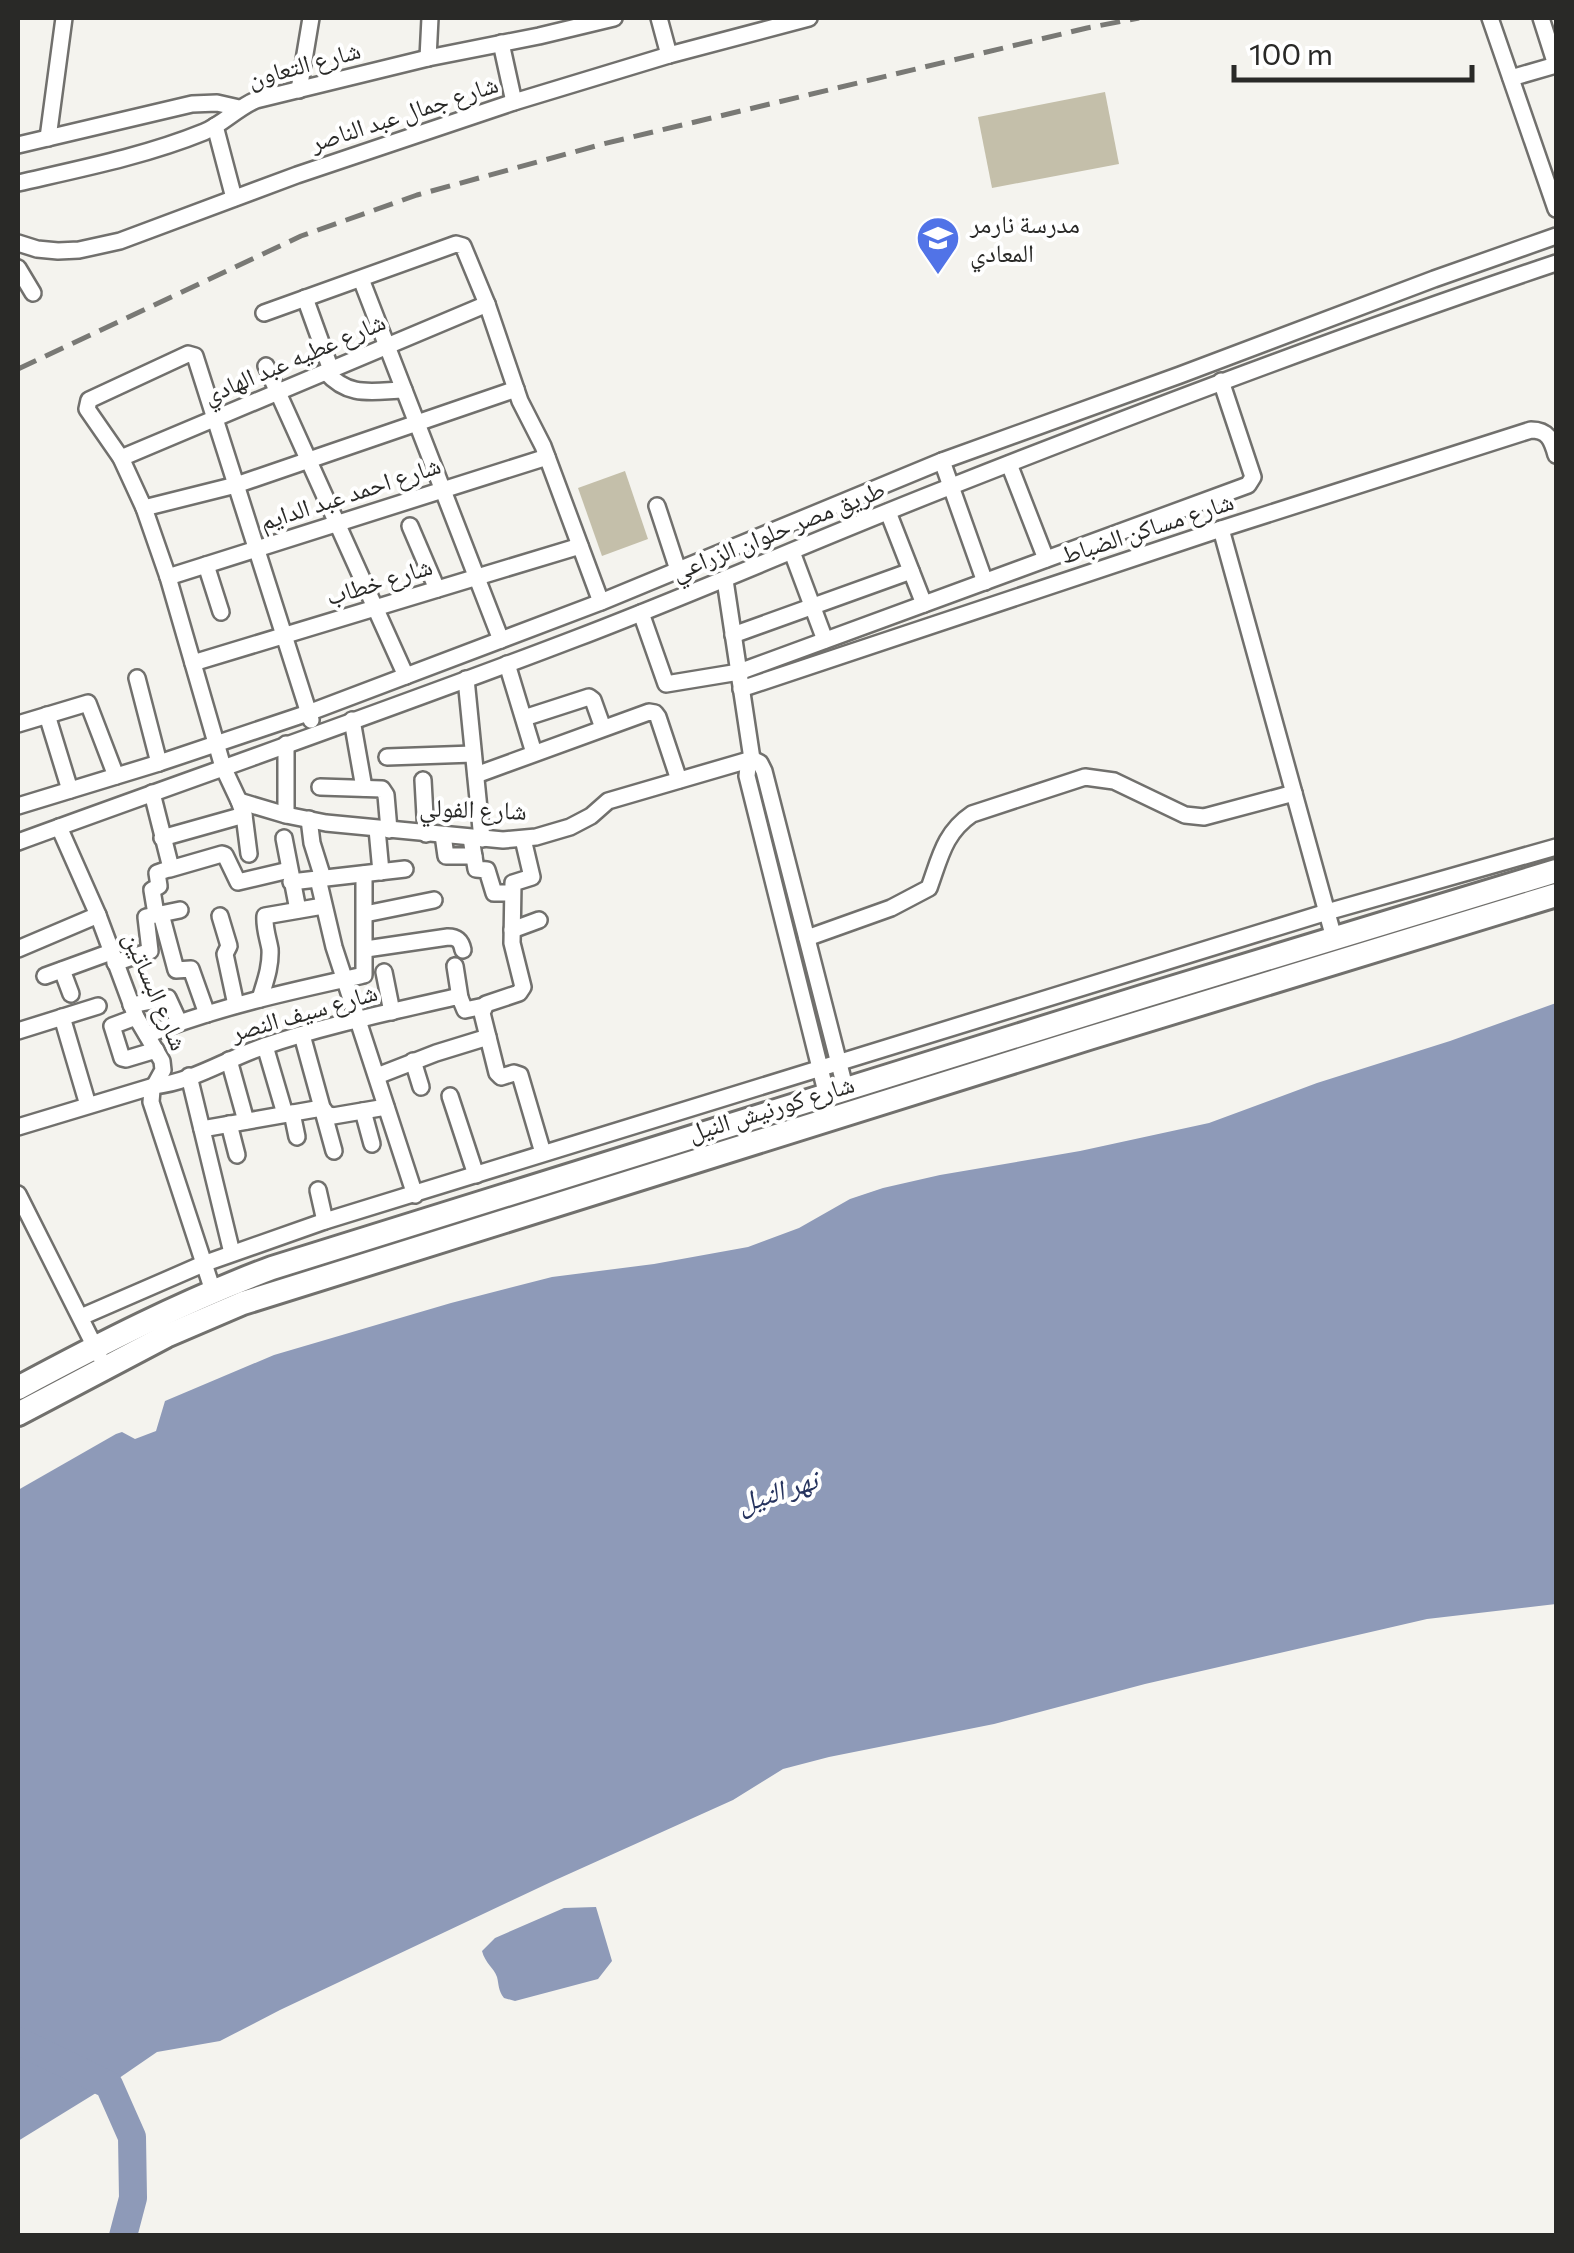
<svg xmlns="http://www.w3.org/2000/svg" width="1574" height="2253" font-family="Commissioner,'Noto Naskh Arabic',sans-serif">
  <rect width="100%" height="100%" fill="#f4f3ee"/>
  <g fill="#c4bfaa">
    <polygon points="1105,92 1119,164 992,188 978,117"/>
    <polygon points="625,471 648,539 602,556 578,488"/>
  </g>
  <g fill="#8e9ab8">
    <polygon points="1556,1003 1556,1604 1427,1619 1145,1684 994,1724 829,1757 783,1769 733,1800 551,1882 280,2010 220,2041 157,2052 109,2085 18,2141 18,1490 116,1434 122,1432 135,1439 156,1431 165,1401 274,1355 451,1303 552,1277 654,1264 748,1247 799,1228 850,1199 883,1188 940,1175 1080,1151 1209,1123 1317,1083 1450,1041"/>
    <path d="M 596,1907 L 612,1961 L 598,1979 L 515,2001 L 504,1998 C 498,1990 499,1985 497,1977 C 494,1968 485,1963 482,1951 L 495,1938 L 564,1908 Z"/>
  </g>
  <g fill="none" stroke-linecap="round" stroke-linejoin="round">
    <polyline stroke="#8e9ab8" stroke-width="28" points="18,2041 109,2085 132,2137 133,2198 123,2236"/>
    <g stroke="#71706d" stroke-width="20">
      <g id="minor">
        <polyline points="659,18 669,55"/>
        <polyline points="1490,18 1556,209"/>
        <polyline points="1541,18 1556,65"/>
        <polyline points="501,43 514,102"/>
        <polyline points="428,58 430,18"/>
        <polyline points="1511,78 1556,65"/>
        <polyline points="299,90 311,18"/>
        <polyline points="215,126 234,198"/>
        <polyline points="48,138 64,18"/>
        <polyline points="18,145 192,104 217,103 239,108"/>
        <path d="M 18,183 C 79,169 145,156 204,132 C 223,124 237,108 256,100 L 428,58 L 539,36 L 614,18"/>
        <polyline points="18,243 37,249 58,251 79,250 120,241 297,175 514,102 669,55 809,18"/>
        <polyline points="18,268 33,293"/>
        <polyline points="361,279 501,640"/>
        <polyline points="305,298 331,370"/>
        <polyline points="264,313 456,244 463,246 487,304 520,401 543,446 601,602"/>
        <polyline points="266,366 406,676"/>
        <path d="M 326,372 C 349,398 372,391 404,390"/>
        <polyline points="121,458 487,304"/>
        <polyline points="942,461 985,582"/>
        <polyline points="1009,464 1046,559"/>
        <polyline points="657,506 678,570"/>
        <polyline points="144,508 236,485 516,389"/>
        <polyline points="888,512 924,604"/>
        <polyline points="410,526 437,589"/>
        <polyline points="1221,529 1334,938"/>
        <polyline points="792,552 825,640"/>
        <polyline points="206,565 221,612"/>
        <polyline points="168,577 547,457"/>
        <polyline points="725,580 752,759 748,767 747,776 827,1096"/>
        <polyline points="641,613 666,684 739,672 1248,485 1253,477 1221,381"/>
        <polyline points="733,635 911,571"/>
        <polyline points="193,663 580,546"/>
        <polyline points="507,664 534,753"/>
        <polyline points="137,678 159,763"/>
        <polyline points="466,679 482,839"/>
        <path d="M 741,689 L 1221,529 L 1531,430 C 1548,430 1552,440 1556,455"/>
        <polyline points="47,715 70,790"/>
        <polyline points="524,718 589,697 593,700 603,728"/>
        <polyline points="352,720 364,788"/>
        <polyline points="18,724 88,703 116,776"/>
        <polyline points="286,744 286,815"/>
        <polyline points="387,757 473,754"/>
        <polyline points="752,759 760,763 764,771 846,1091"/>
        <polyline points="476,775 649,712 655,713 658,717 679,780"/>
        <polyline points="423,780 426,834"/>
        <polyline points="320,787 382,789 386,795 389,830"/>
        <polyline points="152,793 171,868 157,873 159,886 152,890 156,914"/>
        <polyline points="239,801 286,815 326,823 503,840 536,837 570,827 591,816 608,801 752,759"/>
        <polyline points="18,806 159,763 308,713 601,602 942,461 1180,375 1434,279 1556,236"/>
        <polyline points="309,819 312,843 323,878"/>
        <polyline points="59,827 98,915 136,1017 162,1061 163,1070 152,1090 151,1102 213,1291"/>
        <polyline points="377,829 381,872"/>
        <polyline points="443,835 446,856 474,856"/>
        <polyline points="162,838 244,815"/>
        <polyline points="284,838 298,910"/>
        <polyline points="471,838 476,869 487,870 494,893 511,893"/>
        <polyline points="523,839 532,877 513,883 512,943 523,987 519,993 486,1004 482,1013 497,1073 501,1077 514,1073 520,1075 543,1153"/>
        <path d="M 18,842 C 204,774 392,709 577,638 C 703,590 826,535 952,486 C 1152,407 1353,331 1556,263"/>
        <polyline points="249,854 244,815 239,801 223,767 168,577 144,508 121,458 87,409 89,400 188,354 195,356 311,720"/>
        <polyline points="170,869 222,854 225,855 238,882 289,870"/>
        <polyline points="318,879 334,947 415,1195"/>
        <polyline points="291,882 405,869"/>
        <polyline points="161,914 176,970 191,969 207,1014"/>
        <polyline points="365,914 434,900"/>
        <polyline points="220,916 229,946 225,954 236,1005"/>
        <polyline points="512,930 539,920"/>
        <path d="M 807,938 L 891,908 L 929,888 C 940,858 944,833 972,814 L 1085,777 L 1114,781 L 1185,815 L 1204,817 L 1294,793"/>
        <polyline points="18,949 98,915"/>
        <path d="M 366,949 L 448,937 C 457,937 461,940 463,950"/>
        <polyline points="115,963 150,951 146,917 180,910"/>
        <polyline points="455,966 460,998"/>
        <polyline points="62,970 71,994"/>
        <polyline points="384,972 392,1012"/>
        <polyline points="45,976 111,952"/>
        <path d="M 260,999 C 265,982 271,967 270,949 C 268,938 264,927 265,916 L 323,906"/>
        <polyline points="131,1005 168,998 179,1022"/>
        <polyline points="62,1017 88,1105"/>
        <polyline points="136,1017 112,1026 122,1058 126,1059 156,1050"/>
        <polyline points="18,1031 98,1006"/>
        <path d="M 147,1035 C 217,1007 291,991 364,975 L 364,874"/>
        <polyline points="302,1035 334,1151"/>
        <polyline points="265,1046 285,1114"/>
        <polyline points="229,1060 246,1121"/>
        <polyline points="413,1061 421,1087"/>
        <polyline points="189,1076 232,1253"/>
        <polyline points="377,1076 436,1053 488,1037"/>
        <polyline points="450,1096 476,1175"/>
        <polyline points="363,1111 372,1144"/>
        <polyline points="292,1113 297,1137"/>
        <polyline points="229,1124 237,1155"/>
        <path d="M 18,1127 L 154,1086 C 193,1082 228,1058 265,1046 C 326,1025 391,1012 455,997 L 460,998 L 465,1010 L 484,1006"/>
        <polyline points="202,1129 316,1109 323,1109 327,1114 333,1116 386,1107"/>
        <polyline points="318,1190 325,1221"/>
        <polyline points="18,1194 99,1355"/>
        <polyline points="81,1317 203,1264 325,1221 1327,912 1556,847"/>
      </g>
    </g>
    <g stroke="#71706d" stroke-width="28">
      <g id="highway">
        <path d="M 18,1388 C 100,1344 184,1301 272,1268 L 1145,996 L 1556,871"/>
        <polyline points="18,1414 166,1336 243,1303 1089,1038 1556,895"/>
      </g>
    </g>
    <use href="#minor" stroke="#fff" stroke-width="15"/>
    <use href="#highway" stroke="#fff" stroke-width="22"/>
    <polyline stroke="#797975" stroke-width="5" stroke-dasharray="20 10" stroke-linecap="butt" points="18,369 301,236 417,195 603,144 1087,28 1139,18"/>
  </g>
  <defs>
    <g id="school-pin" transform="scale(2.25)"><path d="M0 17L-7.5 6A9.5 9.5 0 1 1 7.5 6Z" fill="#5173e7" stroke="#fff"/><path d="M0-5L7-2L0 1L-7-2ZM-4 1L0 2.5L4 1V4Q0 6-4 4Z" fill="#fff"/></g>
  </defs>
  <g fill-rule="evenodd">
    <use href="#school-pin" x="938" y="238"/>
  </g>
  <g text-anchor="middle" stroke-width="8" stroke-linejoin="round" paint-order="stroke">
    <g font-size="25" fill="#292927" stroke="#fff">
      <text transform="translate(304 64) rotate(-15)" y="9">شارع التعاون</text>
      <text transform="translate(404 113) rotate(-18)" y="9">شارع جمال عبد الناصر</text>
      <text transform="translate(294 358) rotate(-23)" y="9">شارع عطيه عبد الهادي</text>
      <text transform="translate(350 493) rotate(-18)" y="9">شارع احمد عبد الدايم</text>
      <text transform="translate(1147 528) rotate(-18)" y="9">شارع مساكن الضباط</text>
      <text transform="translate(778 530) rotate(-22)" y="9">طريق مصر حلوان الزراعي</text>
      <text transform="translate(379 581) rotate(-17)" y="9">شارع خطاب</text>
      <text transform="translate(473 809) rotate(2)" y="9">شارع الفولي</text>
      <text transform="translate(156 991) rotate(67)" y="9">شارع البساتين</text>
      <text transform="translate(304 1012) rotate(-16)" y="9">شارع سيف النصر</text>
      <text transform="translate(771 1108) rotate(-17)" y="9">شارع كورنيش النيل</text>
    </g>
    <g font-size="25" fill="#292927" stroke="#fff" text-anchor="start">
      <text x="970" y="233">مدرسة نارمر<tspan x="970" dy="29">المعادي</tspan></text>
    </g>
    <g font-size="28" font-style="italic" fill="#26335e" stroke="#fff">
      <text transform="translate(777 1491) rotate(-18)" y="10">نهر النيل</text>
    </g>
  </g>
  <rect width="1574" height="2253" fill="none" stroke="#292927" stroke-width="40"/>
  <path d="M1234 65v15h238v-15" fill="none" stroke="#292927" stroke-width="5"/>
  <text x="1249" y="65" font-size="30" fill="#292927" stroke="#ffffff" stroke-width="8" paint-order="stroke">100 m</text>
</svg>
